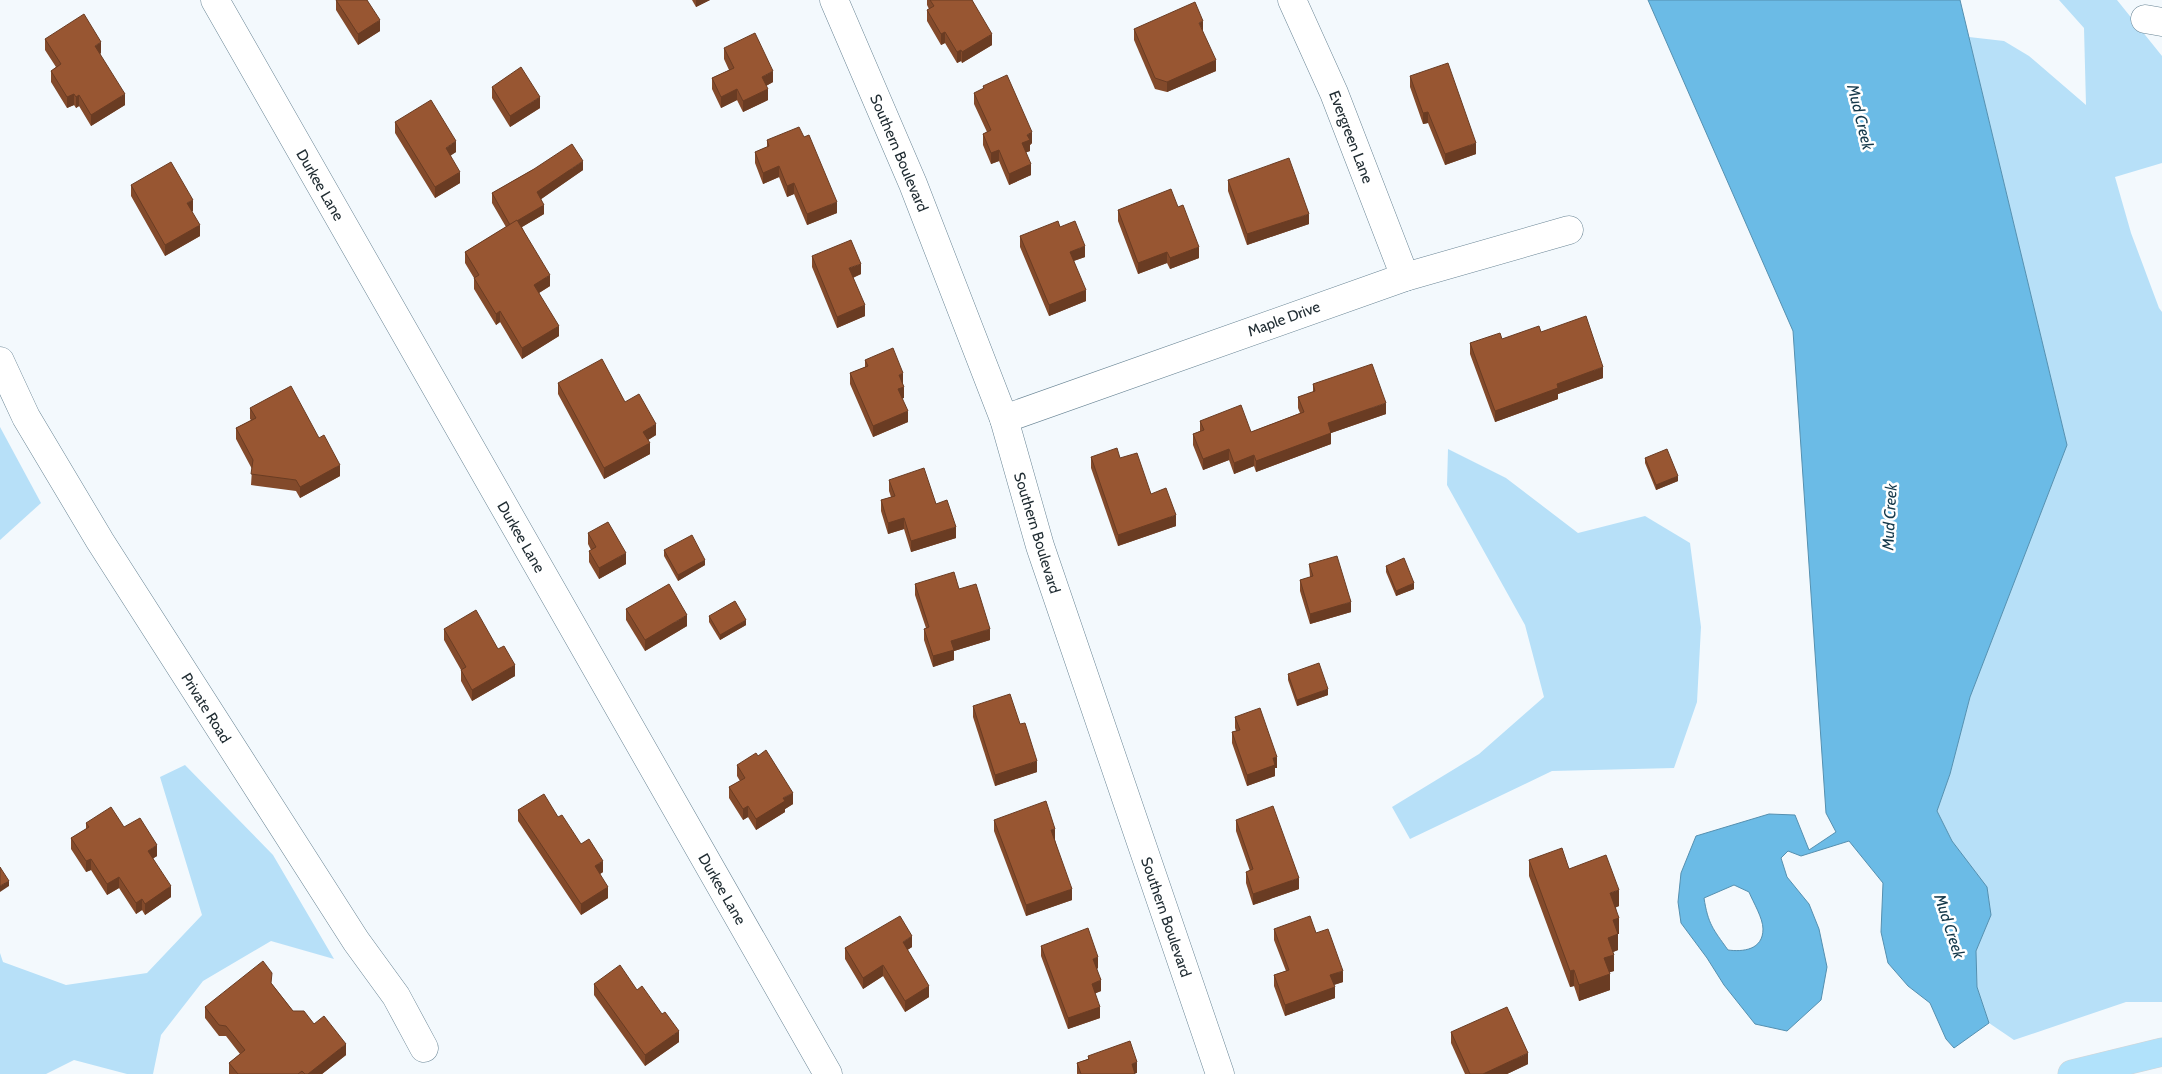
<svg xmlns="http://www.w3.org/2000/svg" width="2162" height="1074" font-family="Cabin,sans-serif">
  <rect width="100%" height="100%" fill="#f3f9fd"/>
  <g fill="#b7e0f8">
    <polygon points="2059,0 2117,0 2162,56 2162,163 2115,177 2131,233 2159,308 2162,312 2162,1002 2126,1002 2014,1040 1989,1023 1977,987 1976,951 1991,915 1987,888 1952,841 1937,811 1950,774 1970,697 2067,445 1969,37 2004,41 2029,56 2086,105 2084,28"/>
    <polygon points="0,427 41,503 0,540"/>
    <polygon points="1448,449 1506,478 1578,533 1645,516 1690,543 1701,627 1697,702 1674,768 1552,771 1410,839 1392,807 1479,754 1544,697 1525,625 1447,485"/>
    <polygon points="185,765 273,855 334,959 271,941 203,981 161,1035 153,1074 127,1074 74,1060 46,1074 0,1074 0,953 3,962 66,985 147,973 202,915 160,777"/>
  </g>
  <path fill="#6bbbe6" stroke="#5590b0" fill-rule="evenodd" d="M 1648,0 L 1960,0 L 2067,445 L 1970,697 L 1950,774 L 1937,811 L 1952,841 L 1987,887 L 1991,915 L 1976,951 L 1977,987 L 1989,1023 L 1954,1048 L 1946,1039 L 1930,1003 L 1908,986 L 1888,963 L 1881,932 L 1883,883 L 1849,841 L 1801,856 L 1788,851 L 1781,858 L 1787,877 L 1809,904 L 1819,929 L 1827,967 L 1821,1000 L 1787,1031 L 1755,1024 L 1724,985 L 1707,958 L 1681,923 L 1678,902 L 1681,873 L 1696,836 L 1769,814 L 1795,815 L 1809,850 L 1836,832 L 1826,813 L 1793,331 ZM 1734,885 L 1749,892 C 1753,902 1763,918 1763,929 C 1763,950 1743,952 1728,950 C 1713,929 1708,924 1704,898 Z"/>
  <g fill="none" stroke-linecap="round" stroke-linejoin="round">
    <g stroke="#698595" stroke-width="29">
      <g id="minor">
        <polyline points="215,0 828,1074"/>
        <polyline points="834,0 913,184 1004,419 1040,546 1220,1074"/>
        <polyline points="1292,0 1334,93 1405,277"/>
        <polyline points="2145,19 2162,22"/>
        <polyline points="0,361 26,417 100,541 356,941 396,996 424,1048"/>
        <polyline points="1004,419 1405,277 1569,230"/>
      </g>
    </g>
    <g stroke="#d3d5d6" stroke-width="29">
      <polyline id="major" points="2072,1074 2162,1052"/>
    </g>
    <use href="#minor" stroke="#fff" stroke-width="28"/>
    <use href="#major" stroke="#b1e2fb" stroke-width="28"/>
  </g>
  <g fill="#834a2b">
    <polygon points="336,0 367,0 380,31 358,45 336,10"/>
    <polygon points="692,0 710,0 696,7"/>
    <polygon points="927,0 972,0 992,45 962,63 961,61 957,63 945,43 941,45 927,21 927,10 929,9 927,5"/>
    <polygon points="1134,29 1203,32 1216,71 1167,92 1155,89 1134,40"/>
    <polygon points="45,39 101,53 100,54 125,105 91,126 79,106 76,108 74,105 67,108 51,82 51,71 56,67 45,50"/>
    <polygon points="724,48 773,82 766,86 768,100 743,112 737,100 721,108 712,89 712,78 729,70 724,59"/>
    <polygon points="1410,76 1476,154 1445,165 1428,123 1423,124 1410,87"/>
    <polygon points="983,86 1032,143 1030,145 1030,151 1026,152 1031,175 1009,185 999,161 991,164 983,145 983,134 987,132 974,104 974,93 983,89"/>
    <polygon points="492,87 540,108 510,127 492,98"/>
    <polygon points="395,122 456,152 450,155 460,183 435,198 395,133"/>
    <polygon points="767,140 837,213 807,225 794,194 787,197 779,177 763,184 755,163 755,152 767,147"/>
    <polygon points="534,169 583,170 541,199 544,214 522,227 550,286 539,293 559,336 522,359 500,322 496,325 474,289 474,278 465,263 465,252 506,227 492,203 492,193"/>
    <polygon points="1228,180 1309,224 1247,245 1228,191"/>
    <polygon points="131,185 193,211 192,211 200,236 165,256 131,196"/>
    <polygon points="1178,207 1199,258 1170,269 1167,263 1138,274 1118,221 1118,210"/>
    <polygon points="1060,227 1085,257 1074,261 1086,301 1049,316 1020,247 1020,236"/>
    <polygon points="812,256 861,274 853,278 865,316 837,328 812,267"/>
    <polygon points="1541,332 1603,378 1558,394 1558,399 1495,422 1470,354 1470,343 1502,339"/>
    <polygon points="865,360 903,384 904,398 902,398 908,422 873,437 850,384 850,373 865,367"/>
    <polygon points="558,383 625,402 656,435 648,440 650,454 604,479 558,394"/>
    <polygon points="1313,384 1386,414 1331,433 1331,444 1256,472 1254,466 1234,474 1229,460 1203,470 1193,445 1193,434 1200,431 1200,421 1251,432 1300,413 1298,408 1298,397 1313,392"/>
    <polygon points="250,408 319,438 340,476 300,498 296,491 251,485 252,469 236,439 236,428 251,420 250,419"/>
    <polygon points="1091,457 1120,458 1151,494 1176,526 1118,546 1091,468"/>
    <polygon points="1645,458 1678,481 1656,490 1645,463"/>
    <polygon points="889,480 936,504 956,538 911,552 904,529 888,534 881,511 881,500 891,497 889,491"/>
    <polygon points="588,533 626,564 599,579 589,562 589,551 591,550 588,544"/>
    <polygon points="664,550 705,565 678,581 664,556"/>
    <polygon points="1309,564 1351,612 1310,624 1300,591 1300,580 1310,577"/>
    <polygon points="1386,566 1414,589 1396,596 1386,572"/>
    <polygon points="915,584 959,589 990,640 954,651 954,660 933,667 924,640 924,629 926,628 915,595"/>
    <polygon points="626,609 687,626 645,651 626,620"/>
    <polygon points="709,616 746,625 720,640 709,622"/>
    <polygon points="444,629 498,649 515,676 472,701 461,681 461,670 444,640"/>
    <polygon points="1288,674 1328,695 1297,706 1288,680"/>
    <polygon points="973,706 1037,772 995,786 973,717"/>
    <polygon points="1235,717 1277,768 1275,768 1275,776 1247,786 1232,743 1232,732 1236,731 1235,728"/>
    <polygon points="737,765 793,804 785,809 785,812 756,830 748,817 743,820 729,798 729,787 740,781 737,776"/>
    <polygon points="518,810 558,817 603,872 600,874 608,898 581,915 518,821"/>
    <polygon points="994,820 1055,840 1072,900 1026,916 994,831"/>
    <polygon points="1236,820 1299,889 1253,905 1246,883 1246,872 1250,871 1236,831"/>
    <polygon points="86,823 124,827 157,856 153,858 171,897 145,915 142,910 136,914 119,888 107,895 91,870 86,872 71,849 71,838 86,829"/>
    <polygon points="1529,860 1569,869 1619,906 1616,907 1619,934 1618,934 1618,950 1613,952 1614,971 1609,972 1610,990 1579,1001 1574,986 1570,987 1529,876"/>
    <polygon points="1274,929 1316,933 1343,982 1334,985 1335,998 1285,1016 1274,986 1274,975 1286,971 1274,940"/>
    <polygon points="1041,946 1098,968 1097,969 1101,991 1095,993 1100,1018 1068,1029 1041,956"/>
    <polygon points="912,947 907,950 929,997 905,1012 883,976 863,989 845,959 845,948"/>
    <polygon points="272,984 293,1011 314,1024 346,1055 322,1074 229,1074 229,1063 240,1054 226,1036 219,1036 205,1018 205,1007"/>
    <polygon points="594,984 637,990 679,1042 645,1066 594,995"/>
    <polygon points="1451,1032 1528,1064 1507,1074 1465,1074 1451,1043"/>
    <polygon points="1088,1056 1137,1073 1077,1074 1077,1063 1088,1059"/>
  </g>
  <g fill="#6a3c23">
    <polygon points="696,0 710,0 696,7"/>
    <polygon points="380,20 380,31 358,45 358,34"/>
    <polygon points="1203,21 1203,32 1199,23"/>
    <polygon points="945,32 945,43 941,45 941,34"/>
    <polygon points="992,34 992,45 962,63 962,52"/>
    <polygon points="101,42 101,53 95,57 95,46"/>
    <polygon points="961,50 961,61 957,63 957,52"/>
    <polygon points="1216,60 1216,71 1167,92 1167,82"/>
    <polygon points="773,71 773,82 762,88 762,77"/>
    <polygon points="737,89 737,100 721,108 721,97"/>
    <polygon points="768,89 768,100 743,112 743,101"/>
    <polygon points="74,94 74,105 67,108 67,97"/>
    <polygon points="125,94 125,105 91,126 91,115"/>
    <polygon points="79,95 79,106 76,108 76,97"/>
    <polygon points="540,97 540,108 510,127 510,116"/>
    <polygon points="1428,112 1428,123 1423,124 1423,113"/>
    <polygon points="1032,132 1032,143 1030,145 1030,151 1022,154 1022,143 1027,135"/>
    <polygon points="456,141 456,152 446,159 446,148"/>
    <polygon points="1476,143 1476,154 1445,165 1445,154"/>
    <polygon points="999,150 999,161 991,164 991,153"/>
    <polygon points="583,161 583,170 537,202 537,192"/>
    <polygon points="1031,164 1031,175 1009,185 1009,174"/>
    <polygon points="779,166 779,177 763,184 763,173"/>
    <polygon points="460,172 460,183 435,198 435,187"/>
    <polygon points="794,183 794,194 787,197 787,186"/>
    <polygon points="193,200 193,211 187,214 187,203"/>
    <polygon points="837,202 837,213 807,225 807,214"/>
    <polygon points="544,205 544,214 510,234 510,225"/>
    <polygon points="1309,214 1309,224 1247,245 1247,234"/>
    <polygon points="200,225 200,236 165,256 165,245"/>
    <polygon points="1085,246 1085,257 1070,262 1070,252"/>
    <polygon points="1199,247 1199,258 1170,269 1170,258"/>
    <polygon points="1167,252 1167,263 1138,274 1138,263"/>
    <polygon points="861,264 861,274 849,279 849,268"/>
    <polygon points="550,275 550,286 534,296 534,285"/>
    <polygon points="1086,290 1086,301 1049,316 1049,305"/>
    <polygon points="865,305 865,316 837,328 837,317"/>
    <polygon points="500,311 500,322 496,325 496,314"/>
    <polygon points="559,326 559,336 522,359 522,348"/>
    <polygon points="1603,367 1603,378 1558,394 1558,399 1495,422 1495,411 1557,384"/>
    <polygon points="903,373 903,384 899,386 899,375"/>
    <polygon points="904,387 904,398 898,400 898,389"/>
    <polygon points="1386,403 1386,414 1331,433 1331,444 1256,472 1256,461 1328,423"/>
    <polygon points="908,411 908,422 873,437 873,426"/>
    <polygon points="656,424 656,435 643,443 643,432"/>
    <polygon points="650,443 650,454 604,479 604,468"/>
    <polygon points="1229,449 1229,460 1203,470 1203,459"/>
    <polygon points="1254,455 1254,466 1234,474 1234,463"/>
    <polygon points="340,465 340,476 300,498 300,487"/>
    <polygon points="1678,476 1678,481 1656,490 1656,485"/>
    <polygon points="1176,515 1176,526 1118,546 1118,535"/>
    <polygon points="904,518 904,529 888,534 888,523"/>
    <polygon points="956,527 956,538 911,552 911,541"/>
    <polygon points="626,553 626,564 599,579 599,568"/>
    <polygon points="705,560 705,565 678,581 678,575"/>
    <polygon points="1414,583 1414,589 1396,596 1396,591"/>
    <polygon points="1351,602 1351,612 1310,624 1310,614"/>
    <polygon points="687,615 687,626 645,651 645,640"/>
    <polygon points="746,620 746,625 720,640 720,635"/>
    <polygon points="990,629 990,640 954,651 954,660 933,667 933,656 951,641"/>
    <polygon points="515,665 515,676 472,701 472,690"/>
    <polygon points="1328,689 1328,695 1297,706 1297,700"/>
    <polygon points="1277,757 1277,768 1275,768 1275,776 1247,786 1247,775 1273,758"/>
    <polygon points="1037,761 1037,772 995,786 995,775"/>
    <polygon points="793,793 793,804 785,809 785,812 756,830 756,819 783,798"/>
    <polygon points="748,806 748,817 743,820 743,809"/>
    <polygon points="1055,829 1055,840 1051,841 1051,830"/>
    <polygon points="157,845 157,856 148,862 148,851"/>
    <polygon points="91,859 91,870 86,872 86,861"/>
    <polygon points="603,861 603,872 595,877 595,866"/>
    <polygon points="119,877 119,888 107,895 107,884"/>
    <polygon points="1299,878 1299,889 1253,905 1253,894"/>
    <polygon points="9,881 9,886 0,892 0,886"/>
    <polygon points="171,886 171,897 145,915 145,904"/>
    <polygon points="608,887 608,898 581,915 581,904"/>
    <polygon points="1072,889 1072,900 1026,916 1026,905"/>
    <polygon points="1619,890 1619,906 1610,910 1610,893"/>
    <polygon points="142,899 142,910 136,914 136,903"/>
    <polygon points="1619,918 1619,934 1618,934 1618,950 1608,954 1608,938 1613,920"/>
    <polygon points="912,936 912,947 903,953 903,942"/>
    <polygon points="1614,955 1614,971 1604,974 1604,958"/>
    <polygon points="1098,957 1098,968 1093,970 1093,959"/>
    <polygon points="883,965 883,976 863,989 863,978"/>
    <polygon points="1574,970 1574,986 1570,987 1570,971"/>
    <polygon points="1343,971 1343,982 1330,986 1330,975"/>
    <polygon points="1610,974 1610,990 1579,1001 1579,985"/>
    <polygon points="1101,980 1101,991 1092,995 1092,984"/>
    <polygon points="929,986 929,997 905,1012 905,1001"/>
    <polygon points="1335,987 1335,998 1285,1016 1285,1005"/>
    <polygon points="1100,1007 1100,1018 1068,1029 1068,1018"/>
    <polygon points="679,1031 679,1042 645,1066 645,1055"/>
    <polygon points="346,1044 346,1055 322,1074 308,1074"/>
    <polygon points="1528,1053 1528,1064 1507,1074 1483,1074"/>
    <polygon points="1137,1062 1137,1073 1132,1074 1132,1064"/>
  </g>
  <g fill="#985632" stroke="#6a3c23">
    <polygon points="336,0 367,0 380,20 358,34"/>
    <polygon points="930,0 972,0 992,34 962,52 961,50 957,52 945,32 941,34 927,10 934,6"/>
    <polygon points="1195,2 1203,21 1199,23 1216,60 1167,82 1155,78 1134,29"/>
    <polygon points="84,14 101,42 95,46 125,94 91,115 79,95 76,97 74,94 67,97 51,71 61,64 45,39"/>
    <polygon points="755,33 773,71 762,77 768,89 743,101 737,89 721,97 712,78 734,68 724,48"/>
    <polygon points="1448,63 1476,143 1445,154 1428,112 1423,113 1410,76"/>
    <polygon points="521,67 540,97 510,116 492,87"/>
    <polygon points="1007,75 1032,132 1027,135 1030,140 1022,143 1031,164 1009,174 999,150 991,153 983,134 991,130 974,93 984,88 983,86"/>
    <polygon points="431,100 456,141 446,148 460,172 435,187 395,122"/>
    <polygon points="799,127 804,137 809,135 837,202 807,214 794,183 787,186 779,166 763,173 755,152 769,146 767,140"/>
    <polygon points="572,144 583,161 537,192 544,205 510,225 492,193 534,169"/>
    <polygon points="1289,158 1309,214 1247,234 1228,180"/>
    <polygon points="171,162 193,200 187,203 200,225 165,245 131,185"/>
    <polygon points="1171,189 1178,207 1183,205 1199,247 1170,258 1167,252 1138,263 1118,210"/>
    <polygon points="517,220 550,275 534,285 559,326 522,348 500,311 496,314 474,278 479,275 465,252"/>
    <polygon points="1058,221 1060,227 1075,221 1085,246 1070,252 1086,290 1049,305 1020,236"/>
    <polygon points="851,240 861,264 849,268 865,305 837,317 812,256"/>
    <polygon points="1586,316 1603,367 1557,384 1558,388 1495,411 1470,343 1500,333 1502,339 1539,326 1541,332"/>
    <polygon points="893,348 903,373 899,375 904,387 898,389 908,411 873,426 850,373 868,366 865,360"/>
    <polygon points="602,359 625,402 639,394 656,424 643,432 650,443 604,468 558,383"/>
    <polygon points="1372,364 1386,403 1328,423 1331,433 1256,461 1254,455 1234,463 1229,449 1203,459 1193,434 1204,430 1200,421 1241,405 1251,432 1304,412 1298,397 1315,391 1313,384"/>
    <polygon points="291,386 319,438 324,435 340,465 300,487 296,480 251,474 253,460 236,428 256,418 250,408"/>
    <polygon points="1117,448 1120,458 1137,453 1151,494 1166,488 1176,515 1118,535 1091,457"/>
    <polygon points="1667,449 1678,476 1656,485 1645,458"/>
    <polygon points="924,468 936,504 947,500 956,527 911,541 904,518 888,523 881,500 895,496 889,480"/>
    <polygon points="608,522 626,553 599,568 589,551 596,547 588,533"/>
    <polygon points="692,535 705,560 678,575 664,550"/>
    <polygon points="1337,556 1351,602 1310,614 1300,580 1313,576 1309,564"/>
    <polygon points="1404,558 1414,583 1396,591 1386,566"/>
    <polygon points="954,572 959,589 976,584 990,629 951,641 954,650 933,656 924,629 929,627 915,584"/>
    <polygon points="669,584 687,615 645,640 626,609"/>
    <polygon points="735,601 746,620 720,635 709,616"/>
    <polygon points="476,610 498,649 504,646 515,665 472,690 461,670 466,667 444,629"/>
    <polygon points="1319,663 1328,689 1297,700 1288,674"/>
    <polygon points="1010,694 1020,724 1025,723 1037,761 995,775 973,706"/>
    <polygon points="1260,708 1277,757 1273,758 1275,765 1247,775 1232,732 1240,730 1235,717"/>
    <polygon points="766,750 793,793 783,798 785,801 756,819 748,806 743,809 729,787 745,778 737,765 756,753 758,756"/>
    <polygon points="544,794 558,817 562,815 581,844 589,839 603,861 595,866 608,887 581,904 518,810"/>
    <polygon points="1046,801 1055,829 1051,830 1072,889 1026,905 994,820"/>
    <polygon points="1273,806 1299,878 1253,894 1246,872 1253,869 1236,820"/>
    <polygon points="111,807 124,827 140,818 157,845 148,851 171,886 145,904 142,899 136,903 119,877 107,884 91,859 86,861 71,838 89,827 86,823"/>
    <polygon points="1562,848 1569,869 1606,855 1619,890 1610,893 1619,918 1613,920 1618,934 1608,938 1614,955 1604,958 1610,974 1579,985 1574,970 1570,971 1529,860"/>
    <polygon points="0,867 9,881 0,886"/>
    <polygon points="900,916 912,936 903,942 929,986 905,1001 883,965 863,978 845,948"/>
    <polygon points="1310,916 1316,933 1328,929 1343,971 1330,975 1335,987 1285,1005 1274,975 1289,970 1274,929"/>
    <polygon points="1088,928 1098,957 1093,959 1101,980 1092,984 1100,1007 1068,1018 1041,946"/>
    <polygon points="263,961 272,973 271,983 293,1011 304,1011 314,1024 324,1016 346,1044 308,1074 305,1074 302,1071 298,1074 238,1074 229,1063 245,1050 226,1026 219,1025 205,1007"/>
    <polygon points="620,965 637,990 642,986 662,1014 665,1012 679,1031 645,1055 594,984"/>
    <polygon points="1507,1007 1528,1053 1483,1074 1470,1074 1451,1032"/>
    <polygon points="1130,1041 1137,1062 1132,1064 1135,1074 1081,1074 1077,1063 1089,1059 1088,1056"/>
  </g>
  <g text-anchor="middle" stroke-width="5" stroke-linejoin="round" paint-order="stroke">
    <g font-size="15" fill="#212d33" stroke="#fff">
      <text transform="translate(1351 137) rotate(69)" y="5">Evergreen Lane</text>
      <text transform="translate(899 153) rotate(67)" y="5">Southern Boulevard</text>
      <text transform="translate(320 185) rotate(60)" y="5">Durkee Lane</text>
      <text transform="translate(1284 319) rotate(-20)" y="5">Maple Drive</text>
      <text transform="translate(1037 533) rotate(73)" y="5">Southern Boulevard</text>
      <text transform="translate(521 537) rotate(60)" y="5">Durkee Lane</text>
      <text transform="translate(206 708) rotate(58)" y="5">Private Road</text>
      <text transform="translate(722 889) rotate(60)" y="5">Durkee Lane</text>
      <text transform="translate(1166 917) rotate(71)" y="5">Southern Boulevard</text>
    </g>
    <g font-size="16" font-style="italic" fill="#14384a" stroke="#fff">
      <text transform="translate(1861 117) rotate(76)" y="6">Mud Creek</text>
      <text transform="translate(1889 517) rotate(-87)" y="6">Mud Creek</text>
      <text transform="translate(1950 926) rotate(72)" y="6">Mud Creek</text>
    </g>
  </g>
</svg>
